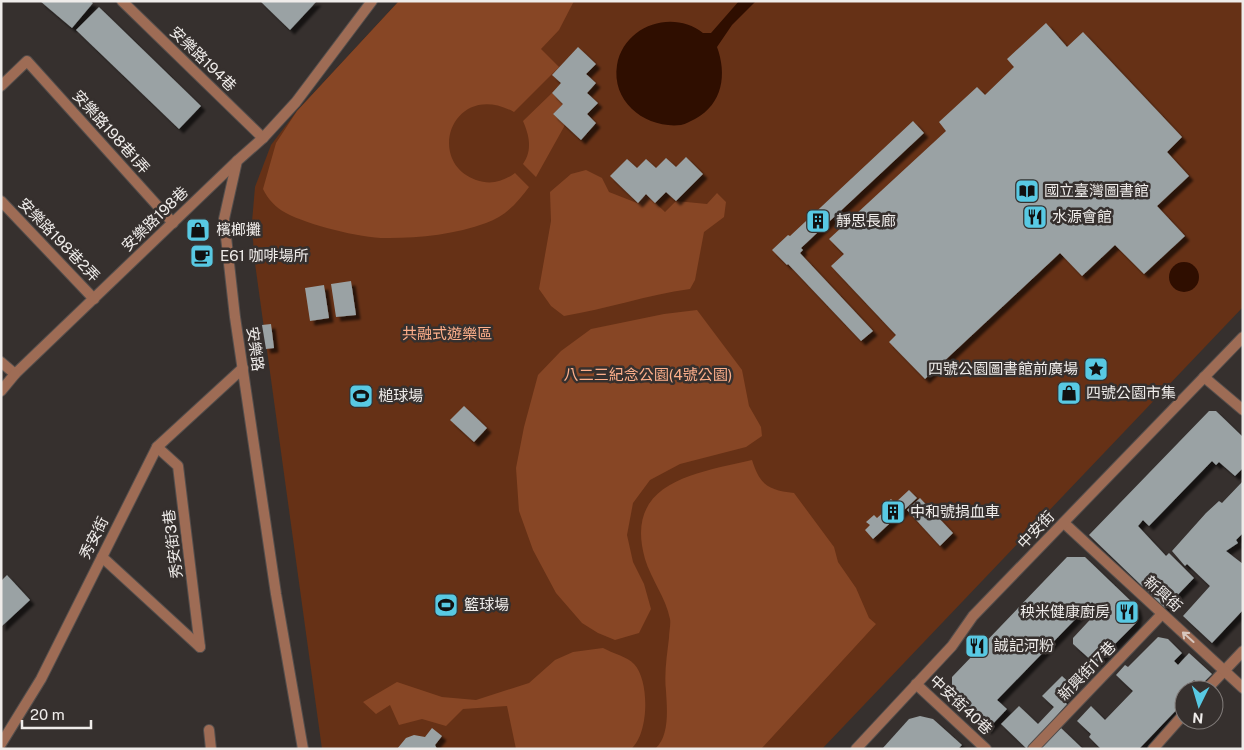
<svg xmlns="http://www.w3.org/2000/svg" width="1244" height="750" font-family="'Public Sans','Noto Sans TC',sans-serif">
  <defs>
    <filter id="shadow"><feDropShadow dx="4.5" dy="4.5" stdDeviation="1" flood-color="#0009"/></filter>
  </defs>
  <rect width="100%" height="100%" fill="#36302e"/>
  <polygon fill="#663116" points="399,1 1243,1 1243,307 822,749 322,749 254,256 252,222 255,187 271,145 297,111"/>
  <g fill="#874625">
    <path d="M 399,1 L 574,1 L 559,30 L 541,49 L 559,67 L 514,112 C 453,79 424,161 476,180 C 490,185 503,182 515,173 L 529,187 C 518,202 505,217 486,223 C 457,234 420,238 389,238 C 363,239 308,225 286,213 C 275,207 268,199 263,189 L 276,143 L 297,111 Z"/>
    <path d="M 552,93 L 563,104 L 553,114 L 565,125 L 536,177 L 523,164 C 533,150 529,135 523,121 Z"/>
    <path d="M 586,170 L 602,178 L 609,192 L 637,203 L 646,194 L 665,212 L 676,201 L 707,204 L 717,193 L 726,202 L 724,217 L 704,232 L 695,280 L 690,289 C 647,295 606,309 564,316 L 551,306 L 539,289 L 551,221 L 550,192 L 571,174 Z"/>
    <polygon points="697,310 742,370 749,406 761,427 762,436 746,447 680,464 650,480 633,503 627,535 633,562 644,584 651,609 639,633 615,640 598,633 582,623 556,593 533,550 519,511 516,468 524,427 538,375 561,351 591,329 664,314"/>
    <path d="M 752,460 C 760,485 768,490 794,493 L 834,547 L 838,562 L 856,588 L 869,618 L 876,624 L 761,749 L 655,749 C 670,736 667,708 666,691 C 664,673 667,655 669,638 C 669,632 671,624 670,619 C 666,598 651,579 645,559 C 623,481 697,473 752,460 Z"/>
    <path d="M 603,648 C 612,653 628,657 634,664 C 650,681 649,734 631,749 L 516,749 L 507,706 L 463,709 L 446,726 L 422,719 L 399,725 L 390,705 L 376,714 L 363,702 L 397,682 L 442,697 L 476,700 L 529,683 L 555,660 L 573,652 Z"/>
  </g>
  <g fill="#2f0e00">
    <path d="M 739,1 L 756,1 L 732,25 L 717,47 C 727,74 723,104 695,119 C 690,121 686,124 681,125 C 647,129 611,103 617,65 C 624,25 673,9 703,33 L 711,33 Z"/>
    <circle cx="1184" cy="277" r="15"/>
  </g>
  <g fill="#9aa2a4" filter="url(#shadow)">
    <polygon points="40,1 90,1 93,3 72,28"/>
    <polygon points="260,1 317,1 290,30"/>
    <polygon points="99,7 201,106 179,129 76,30"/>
    <polygon points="1046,23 1067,47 1083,32 1182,137 1167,152 1189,176 1157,206 1185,236 1144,274 1115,245 1082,276 1060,253 925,379 889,342 896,335 831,266 844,254 829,239 946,131 939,122 977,87 985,95 1014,67 1007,59"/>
    <polygon points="578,47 596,64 586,74 596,83 587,93 598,103 587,114 596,123 581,140 553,114 563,104 552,93 561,83 552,75"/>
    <polygon points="913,121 924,133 801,248 803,250 800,253 873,331 861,341 788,264 787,265 772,250 788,235 790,236"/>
    <polygon points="686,157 703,174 676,201 666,192 655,203 646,194 638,203 610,176 627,159 637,168 646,159 656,168 666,158 676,167"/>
    <polygon points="351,281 356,315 336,317 331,284"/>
    <polygon points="324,285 329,318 310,321 305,288"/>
    <polygon points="271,324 274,348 266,349 262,325"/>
    <polygon points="464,406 487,428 474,442 450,420"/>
    <polygon points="1209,411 1216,411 1243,437 1243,468 1235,476 1219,462 1216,465 1212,461 1149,526 1143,520 1138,526 1166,556 1169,553 1194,578 1165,608 1089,535"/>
    <polygon points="1243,481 1243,533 1236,540 1238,543 1226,551 1243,564 1243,610 1212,643 1183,616 1210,586 1187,564 1185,566 1172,551 1206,513 1219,501 1222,503"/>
    <polygon points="909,490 917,498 873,539 865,530 870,525 866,522 874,515 877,518 887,509 884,505 891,499 895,503"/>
    <polygon points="920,498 953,533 940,546 907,510"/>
    <polygon points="1067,557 1085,557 1136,606 1138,614 1136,623 1097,662 1093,662 1073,644 1073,638 1100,609 1092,602 997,700 1007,709 987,730 952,693 952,677"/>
    <polygon points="7,575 30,600 1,627 1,581"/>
    <polygon points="1158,637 1168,639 1182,653 1174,661 1178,665 1189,653 1212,674 1200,686 1194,680 1184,690 1184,702 1139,749 1101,749 1089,737 1091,734 1077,721 1091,706 1105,720 1133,691 1116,675 1125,665 1128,667"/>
    <polygon points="1062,676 1074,687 1062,699 1067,704 1027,749 1001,724 1019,706 1038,724 1054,707 1042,696"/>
    <polygon points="920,716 933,719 962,745 958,749 882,749 909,719"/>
    <polygon points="432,728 442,736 435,745 437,749 397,749 406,738 414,735 425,737"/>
    <polygon points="1061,728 1083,749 1040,749"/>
  </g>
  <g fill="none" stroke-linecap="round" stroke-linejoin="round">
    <g stroke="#544e4c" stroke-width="12">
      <g id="service">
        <polyline points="122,1 263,138"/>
        <polyline points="1,86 27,61 173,223"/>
        <polyline points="1,201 94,299"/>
        <polyline points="1,362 15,374 237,161"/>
        <polyline points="1204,377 1243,410"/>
        <polyline points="1,391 15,374"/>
        <polyline points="157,447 178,466 200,647"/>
        <polyline points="102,557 200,647"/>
        <polyline points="916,684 986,749"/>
        <polyline points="1206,690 1243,651"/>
        <polyline points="209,730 211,749"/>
        <polyline points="1033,749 1162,614"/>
        <polyline points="1153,749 1184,714"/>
      </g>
    </g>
    <g stroke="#544e4c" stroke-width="12">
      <g id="minor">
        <polyline points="1064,523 1243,688"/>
        <polyline points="1,744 41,679 157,447 243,368"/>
        <polyline points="303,749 276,594 235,317 224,219 237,161 263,138 296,102 372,1"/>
        <polyline points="856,749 952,646 973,616 1243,337"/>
      </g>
    </g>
    <use href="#service" stroke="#9e6c55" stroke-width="10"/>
    <use href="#minor" stroke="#9e6c55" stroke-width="10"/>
  </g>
  <defs><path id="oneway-shaft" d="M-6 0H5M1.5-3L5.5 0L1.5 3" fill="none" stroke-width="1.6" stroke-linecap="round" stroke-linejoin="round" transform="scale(1.25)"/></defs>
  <use stroke="#d7c6bd" href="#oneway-shaft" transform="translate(1188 637) rotate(-138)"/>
  <defs>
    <g id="library-square" transform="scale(1.25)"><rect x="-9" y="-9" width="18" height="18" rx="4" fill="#58c9e3" stroke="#36302e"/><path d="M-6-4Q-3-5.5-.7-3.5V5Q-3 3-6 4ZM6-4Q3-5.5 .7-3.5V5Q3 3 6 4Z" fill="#111"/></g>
    <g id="restaurant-square" transform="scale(1.25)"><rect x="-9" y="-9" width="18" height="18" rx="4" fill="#58c9e3" stroke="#36302e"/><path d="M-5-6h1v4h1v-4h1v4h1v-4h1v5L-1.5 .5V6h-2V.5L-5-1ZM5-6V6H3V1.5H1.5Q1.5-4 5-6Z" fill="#111"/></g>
    <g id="building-square" transform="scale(1.25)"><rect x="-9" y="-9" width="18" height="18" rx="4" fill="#58c9e3" stroke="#36302e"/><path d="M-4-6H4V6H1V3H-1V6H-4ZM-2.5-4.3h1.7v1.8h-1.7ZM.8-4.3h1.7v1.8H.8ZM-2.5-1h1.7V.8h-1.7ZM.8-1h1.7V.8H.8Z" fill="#111"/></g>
    <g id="shop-square" transform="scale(1.25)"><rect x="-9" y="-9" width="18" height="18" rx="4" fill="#58c9e3" stroke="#36302e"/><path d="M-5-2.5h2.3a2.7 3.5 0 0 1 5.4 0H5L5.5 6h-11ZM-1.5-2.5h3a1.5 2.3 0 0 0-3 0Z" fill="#111"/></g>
    <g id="cafe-square" transform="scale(1.25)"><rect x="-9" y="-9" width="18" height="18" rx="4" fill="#58c9e3" stroke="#36302e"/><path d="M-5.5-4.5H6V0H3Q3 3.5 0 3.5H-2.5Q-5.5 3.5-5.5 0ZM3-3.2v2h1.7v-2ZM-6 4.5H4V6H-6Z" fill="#111"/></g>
    <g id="sight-square" transform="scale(1.25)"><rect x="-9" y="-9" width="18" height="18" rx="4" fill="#58c9e3" stroke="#36302e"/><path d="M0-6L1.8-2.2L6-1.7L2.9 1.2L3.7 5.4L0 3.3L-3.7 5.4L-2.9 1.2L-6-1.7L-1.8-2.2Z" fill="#111"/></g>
    <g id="stadium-square" transform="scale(1.25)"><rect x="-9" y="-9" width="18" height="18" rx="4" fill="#58c9e3" stroke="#36302e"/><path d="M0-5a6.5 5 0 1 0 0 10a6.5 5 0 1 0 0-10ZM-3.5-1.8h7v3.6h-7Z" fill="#111"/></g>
  </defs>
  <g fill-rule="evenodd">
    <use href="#library-square" x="1027" y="191"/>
    <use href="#restaurant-square" x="1035" y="217"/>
    <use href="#building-square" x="818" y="221"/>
    <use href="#shop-square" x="198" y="230"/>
    <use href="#cafe-square" x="202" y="256"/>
    <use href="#sight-square" x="1096" y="369"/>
    <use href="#shop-square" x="1069" y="393"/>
    <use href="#stadium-square" x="361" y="396"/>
    <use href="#building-square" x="893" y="512"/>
    <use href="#stadium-square" x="446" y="605"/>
    <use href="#restaurant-square" x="1127" y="612"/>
    <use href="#restaurant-square" x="977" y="646"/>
  </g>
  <g text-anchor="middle" stroke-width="5" stroke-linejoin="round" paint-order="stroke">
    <g font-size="15" fill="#efecea" stroke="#36302e">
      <text transform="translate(203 59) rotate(44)" y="5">安樂路194巷</text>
      <text transform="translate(111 132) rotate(48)" y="5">安樂路198巷1弄</text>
      <text transform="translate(155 219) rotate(-44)" y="5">安樂路198巷</text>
      <text transform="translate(59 240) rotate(46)" y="5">安樂路198巷2弄</text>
      <text transform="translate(255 349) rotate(82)" y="5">安樂路</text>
      <text transform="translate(1036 530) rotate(-46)" y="5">中安街</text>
      <text transform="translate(94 538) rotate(-63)" y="5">秀安街</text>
      <text transform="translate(173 544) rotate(-97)" y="5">秀安街3巷</text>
      <text transform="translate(1163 594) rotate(42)" y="5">新興街</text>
      <text transform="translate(1087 671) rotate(-46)" y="5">新興街17巷</text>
      <text transform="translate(961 705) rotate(43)" y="5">中安街40巷</text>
    </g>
    <g font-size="15" fill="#efecea" stroke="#36302e" text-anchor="start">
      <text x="1044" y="196">國立臺灣圖書館</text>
      <text x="1052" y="222">水源會館</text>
      <text x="836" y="226">靜思長廊</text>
      <text x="216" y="235">檳榔攤</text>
      <text x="220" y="261">E61 咖啡場所</text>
      <text x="1078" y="374" text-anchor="end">四號公園圖書館前廣場</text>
      <text x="1086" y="398">四號公園市集</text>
      <text x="378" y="401">槌球場</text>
      <text x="910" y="517">中和號捐血車</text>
      <text x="464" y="610">籃球場</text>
      <text x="1110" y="617" text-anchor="end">秧米健康廚房</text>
      <text x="994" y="651">誠記河粉</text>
    </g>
    <g font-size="15" fill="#fdaf8b" stroke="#36302e">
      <text x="447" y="339">共融式遊樂區</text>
      <text x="648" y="380">八二三紀念公園(4號公園)</text>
    </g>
  </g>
  <rect width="1244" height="750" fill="none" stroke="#efecea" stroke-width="5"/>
  <g transform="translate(1199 705) rotate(185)"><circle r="24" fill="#36302e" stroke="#807b79"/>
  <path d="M0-4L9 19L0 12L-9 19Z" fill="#58c9e3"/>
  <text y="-8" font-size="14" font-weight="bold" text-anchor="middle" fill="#efecea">N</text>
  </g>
  <path d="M22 720v8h69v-8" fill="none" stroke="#efecea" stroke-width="2.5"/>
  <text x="30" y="720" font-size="15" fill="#efecea" stroke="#36302e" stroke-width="4" paint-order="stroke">20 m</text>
</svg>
